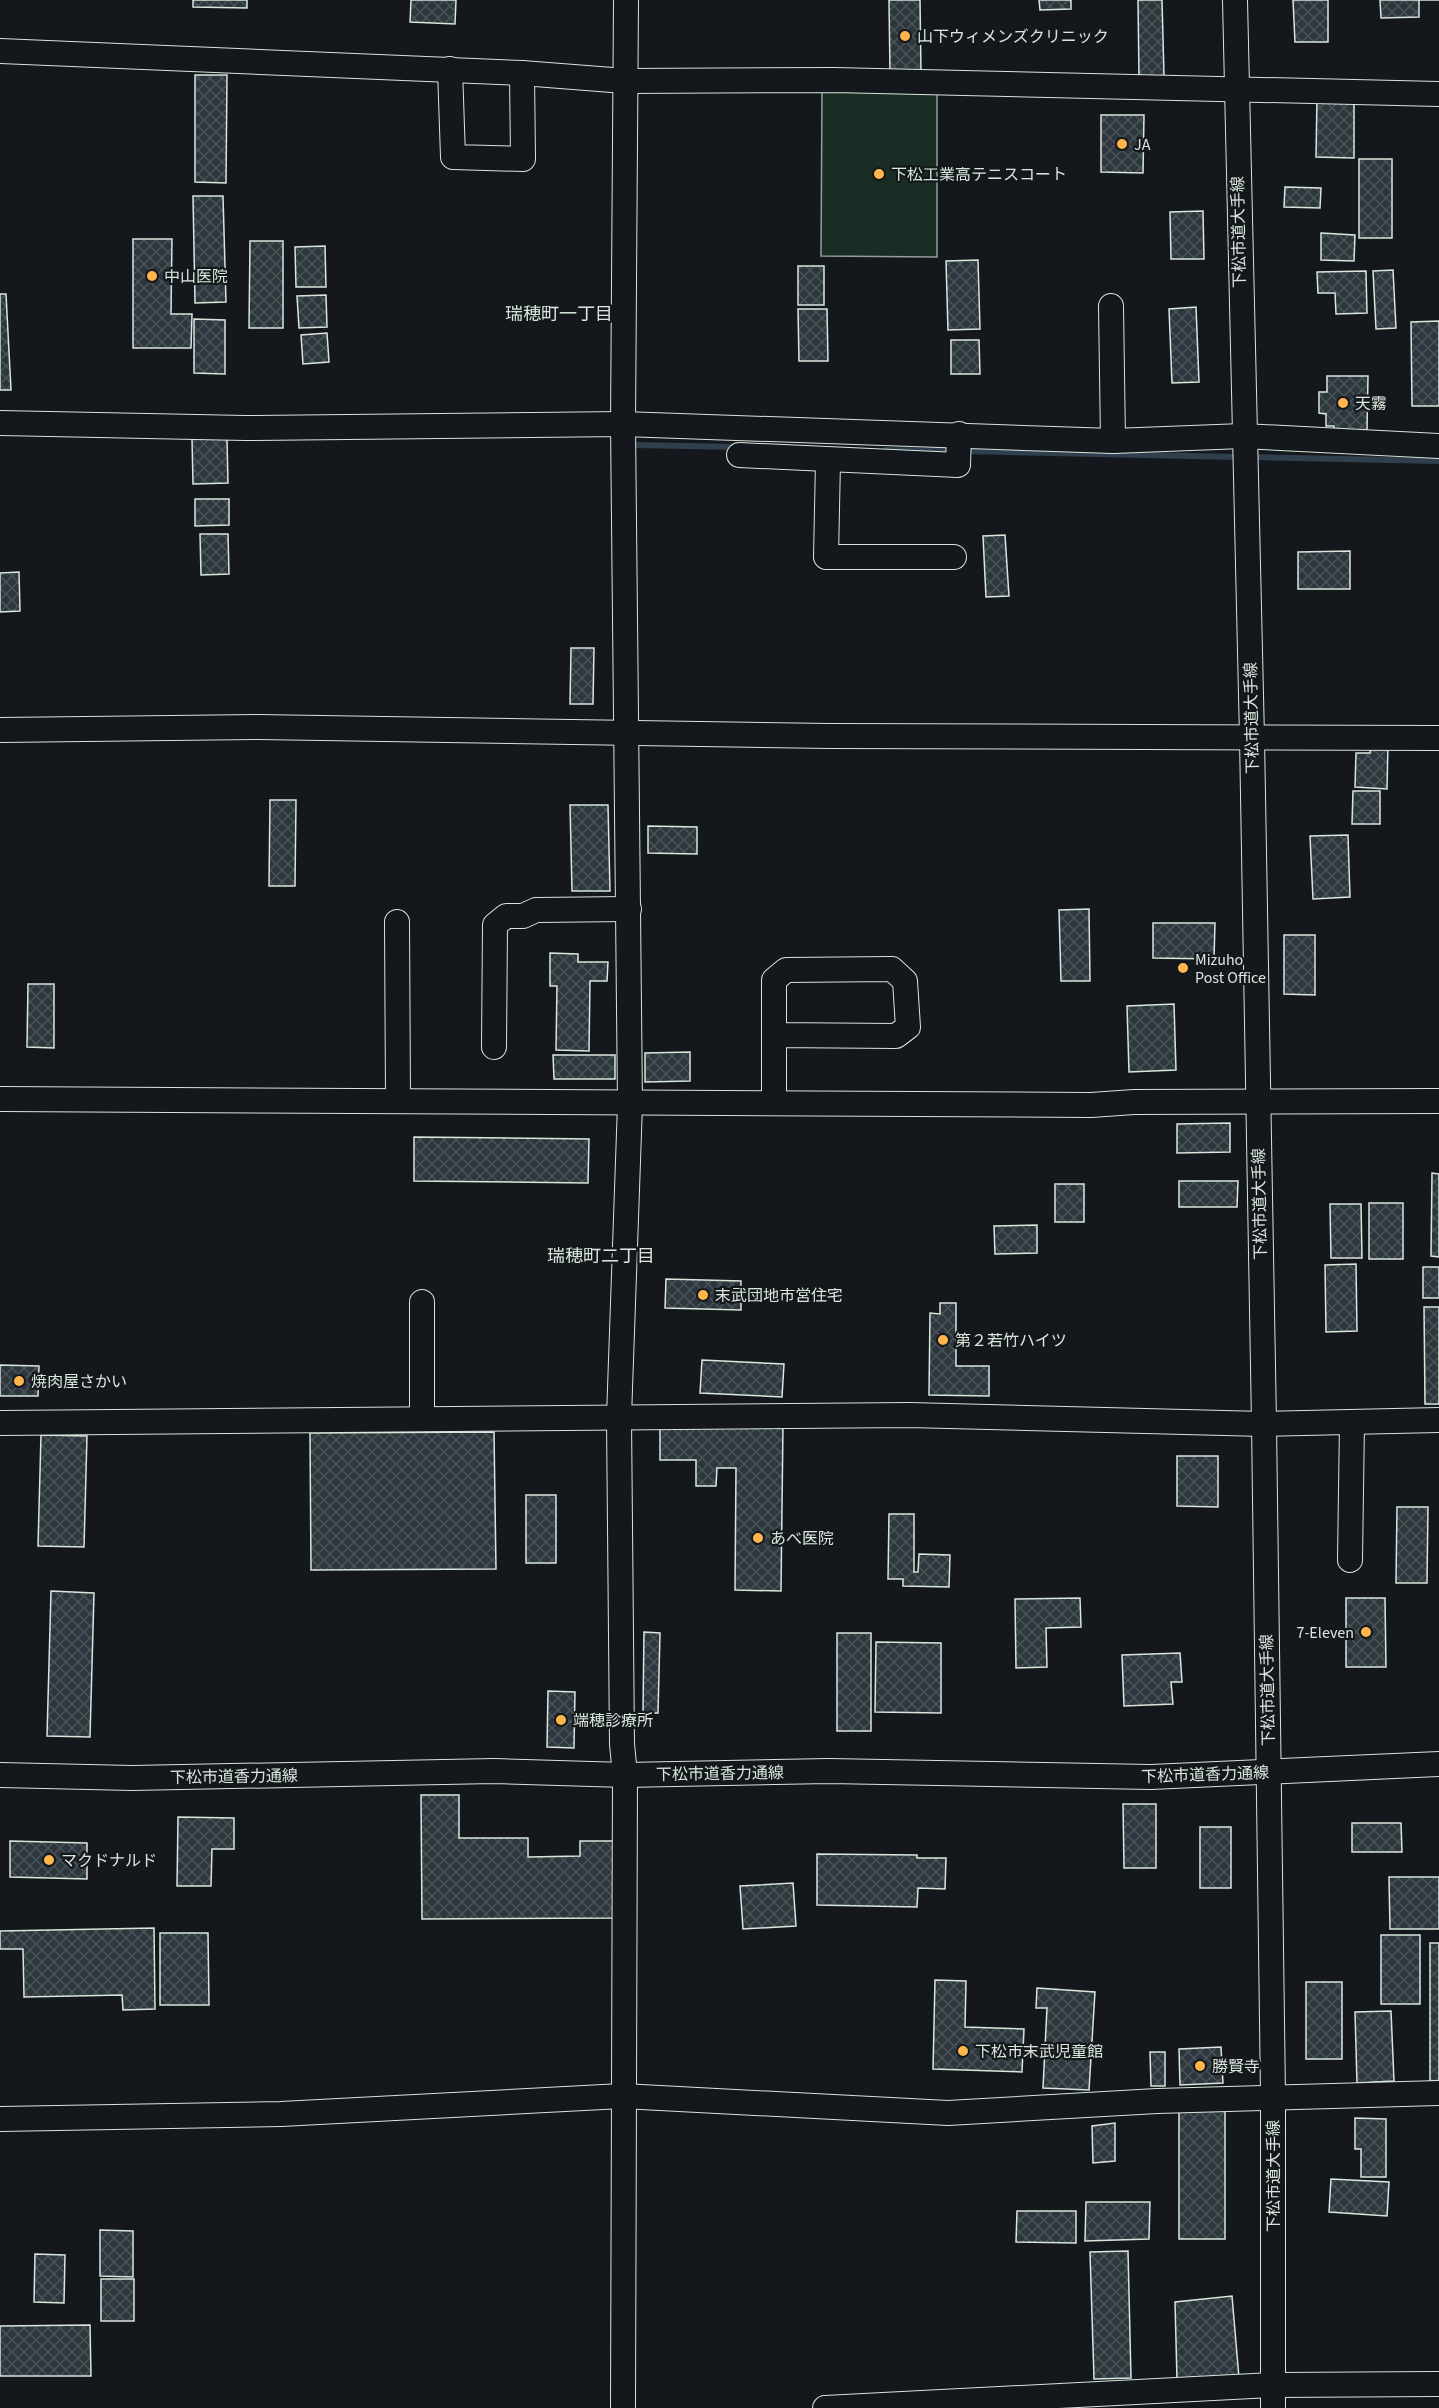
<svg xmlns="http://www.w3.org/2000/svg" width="1439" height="2408" font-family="'Source Sans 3','Noto Sans JP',sans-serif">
  <defs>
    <pattern id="building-cross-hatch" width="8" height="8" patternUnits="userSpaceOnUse" patternTransform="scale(1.5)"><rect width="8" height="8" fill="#2c363c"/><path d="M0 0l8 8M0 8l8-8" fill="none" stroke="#4a5358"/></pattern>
  </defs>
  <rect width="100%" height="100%" fill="#14181c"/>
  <polygon fill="#1a2d24" stroke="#939e99" stroke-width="1.5" points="822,90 937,92 937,257 821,256"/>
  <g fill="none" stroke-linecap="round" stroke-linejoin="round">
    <g stroke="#2f3f4d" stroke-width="6">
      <polyline points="634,445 738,447"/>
      <polyline points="886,450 954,451"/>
      <polyline points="964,451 1239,457"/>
      <polyline points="1249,457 1439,461"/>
    </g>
  </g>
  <g fill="url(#building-cross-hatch)" stroke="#d8e6dc" stroke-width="1.5">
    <polygon points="193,0 247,0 247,8 193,7"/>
    <polygon points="411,0 456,0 455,24 410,22"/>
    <polygon points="889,0 920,0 921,73 890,73"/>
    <polygon points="1039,0 1071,0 1071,9 1040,10"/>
    <polygon points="1138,0 1162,0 1164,76 1139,76"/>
    <polygon points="1293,0 1328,0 1328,42 1295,42"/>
    <polygon points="1380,0 1439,0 1419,0 1419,17 1381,18"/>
    <polygon points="195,75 227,75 226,183 195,182"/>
    <polygon points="1317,98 1354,98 1354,158 1316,157"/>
    <polygon points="1101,115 1144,115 1143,173 1101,172"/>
    <rect x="1359" y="159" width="33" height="79"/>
    <polygon points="1285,187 1321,188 1320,208 1284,207"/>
    <polygon points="193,196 223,196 226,302 195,303"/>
    <polygon points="1203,211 1204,259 1171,259 1170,212"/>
    <polygon points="1321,233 1355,235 1354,261 1321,260"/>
    <polygon points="133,239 172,239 171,314 192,314 191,348 133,348"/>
    <polygon points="250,241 283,241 283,328 249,328"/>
    <polygon points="325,246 326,287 296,287 295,247"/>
    <polygon points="978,260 980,329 948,330 946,261"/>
    <rect x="798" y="266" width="26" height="39"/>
    <polygon points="1393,270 1396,328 1376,329 1373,271"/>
    <polygon points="1366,271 1367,313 1336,314 1335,293 1318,293 1317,272"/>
    <polygon points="0,294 6,294 11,390 0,390"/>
    <polygon points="326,295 327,327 299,328 297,296"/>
    <polygon points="1196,307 1199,382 1172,383 1169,309"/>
    <polygon points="798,309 827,309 828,361 799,361"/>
    <polygon points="194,319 225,320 225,374 194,373"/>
    <polygon points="1439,321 1439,406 1412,406 1411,322"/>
    <polygon points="327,333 329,362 303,364 301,335"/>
    <polygon points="951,340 979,340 980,374 951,374"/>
    <polygon points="1327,376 1368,376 1367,430 1353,430 1334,437 1334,426 1326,426 1326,414 1319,413 1319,392 1327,392"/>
    <polygon points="227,438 228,483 193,484 192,439"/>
    <polygon points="195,499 229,499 229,525 195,526"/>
    <polygon points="200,534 228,534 229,574 201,575"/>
    <polygon points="1005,535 1009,596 986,597 983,536"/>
    <polygon points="1350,551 1350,589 1298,589 1298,552"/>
    <polygon points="19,572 20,611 0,612 0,573"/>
    <polygon points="571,648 594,648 593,704 570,704"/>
    <polygon points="1371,743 1388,744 1387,789 1355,787 1356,753 1370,753"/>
    <polygon points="1353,791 1380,791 1380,824 1352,824"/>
    <polygon points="270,800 296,800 295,886 269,886"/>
    <polygon points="570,805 608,805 610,891 572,891"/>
    <polygon points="648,826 697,827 697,854 648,853"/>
    <polygon points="1348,835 1350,897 1313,899 1310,836"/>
    <polygon points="1089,909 1090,981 1061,981 1059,910"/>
    <polygon points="1153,923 1215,923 1214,959 1153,958"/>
    <polygon points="1284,935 1315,935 1315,995 1284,994"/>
    <polygon points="550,953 578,954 578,962 608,962 607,981 590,981 589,1051 556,1050 557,986 550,986"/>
    <polygon points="28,984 54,984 54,1048 27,1047"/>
    <polygon points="1174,1004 1176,1070 1129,1072 1127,1006"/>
    <polygon points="690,1052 690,1081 645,1082 645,1053"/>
    <polygon points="553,1055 615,1055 615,1079 554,1079"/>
    <polygon points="1230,1123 1230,1152 1177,1153 1177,1124"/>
    <polygon points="414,1137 589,1139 588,1183 414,1181"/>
    <polygon points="1432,1173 1439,1174 1439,1257 1431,1256"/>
    <polygon points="1179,1181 1238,1181 1237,1207 1179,1207"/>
    <rect x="1055" y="1184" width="29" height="38"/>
    <rect x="1369" y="1203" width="34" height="56"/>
    <polygon points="1330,1204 1361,1204 1362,1258 1331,1258"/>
    <polygon points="1037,1225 1037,1253 995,1254 994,1226"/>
    <polygon points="1356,1264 1357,1331 1326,1332 1325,1265"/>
    <rect x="1423" y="1267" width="16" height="31"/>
    <polygon points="666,1279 741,1281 741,1310 665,1308"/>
    <polygon points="940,1303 956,1303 956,1366 989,1366 989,1396 929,1395 930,1313 940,1314"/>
    <polygon points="1424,1307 1439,1307 1439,1404 1425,1404"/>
    <polygon points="702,1360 784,1364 782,1397 700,1393"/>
    <polygon points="0,1365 39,1366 38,1396 0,1396"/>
    <polygon points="660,1423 783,1425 781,1591 735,1590 736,1468 717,1468 716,1486 696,1486 696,1460 660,1460"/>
    <polygon points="494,1432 496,1569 311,1570 310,1433"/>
    <polygon points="41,1435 87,1436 84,1547 38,1546"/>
    <polygon points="1177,1456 1218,1456 1218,1507 1177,1506"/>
    <rect x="526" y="1495" width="30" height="68"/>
    <polygon points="1397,1507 1428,1507 1427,1583 1396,1583"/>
    <polygon points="889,1514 914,1514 914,1572 918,1572 919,1554 950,1555 949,1587 903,1586 903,1579 888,1579"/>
    <polygon points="51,1591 94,1593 90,1737 47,1736"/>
    <polygon points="1080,1598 1081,1627 1046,1628 1047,1667 1016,1668 1015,1599"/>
    <polygon points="1346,1598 1385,1598 1386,1667 1346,1667"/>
    <polygon points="644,1632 660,1633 658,1713 643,1713"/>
    <rect x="837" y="1633" width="34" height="98"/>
    <polygon points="876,1642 941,1643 941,1713 875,1712"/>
    <polygon points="1180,1653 1182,1682 1171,1682 1173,1704 1124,1706 1122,1655"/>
    <polygon points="548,1691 575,1692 574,1748 547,1747"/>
    <polygon points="421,1795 459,1795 459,1838 528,1838 528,1857 580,1856 580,1841 618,1841 619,1918 422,1919"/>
    <polygon points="1123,1804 1156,1804 1156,1868 1124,1868"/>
    <polygon points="178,1817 234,1818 234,1849 212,1849 211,1886 177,1886"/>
    <polygon points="1352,1823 1401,1823 1402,1852 1352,1852"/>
    <rect x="1200" y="1827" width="31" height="61"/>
    <polygon points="10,1841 87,1843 87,1879 10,1877"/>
    <polygon points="817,1854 917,1855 917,1858 946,1858 945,1889 918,1888 917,1907 817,1905"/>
    <polygon points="1389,1877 1439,1877 1439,1929 1390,1929"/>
    <polygon points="793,1883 796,1926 743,1929 740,1886"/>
    <polygon points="154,1928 155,2009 123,2010 122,1995 24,1997 23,1949 0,1949 0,1931"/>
    <polygon points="160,1933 208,1933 209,2005 160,2005"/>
    <rect x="1381" y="1935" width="39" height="69"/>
    <rect x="1430" y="1943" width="9" height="138"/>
    <polygon points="935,1980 966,1981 965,2027 1024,2029 1022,2072 933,2069"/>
    <rect x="1306" y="1982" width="36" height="77"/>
    <polygon points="1037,1988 1095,1992 1089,2090 1043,2088 1047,2008 1036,2008"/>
    <polygon points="1391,2011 1394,2081 1357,2083 1355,2012"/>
    <polygon points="1221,2047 1223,2083 1180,2085 1179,2049"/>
    <polygon points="1150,2052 1165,2052 1165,2086 1151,2086"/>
    <rect x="1179" y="2110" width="46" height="129"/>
    <polygon points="1355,2118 1386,2119 1386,2177 1361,2177 1361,2149 1355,2149"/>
    <polygon points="1115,2123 1115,2161 1093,2163 1092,2126"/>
    <polygon points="1331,2179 1389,2182 1387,2216 1329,2212"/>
    <polygon points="1086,2202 1150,2202 1149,2239 1085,2241"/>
    <polygon points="1017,2211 1076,2211 1076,2243 1016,2242"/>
    <polygon points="100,2230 133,2231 133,2277 100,2276"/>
    <polygon points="1128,2251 1131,2378 1094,2379 1090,2252"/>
    <polygon points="35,2254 65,2255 64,2303 34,2302"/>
    <rect x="101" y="2279" width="33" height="42"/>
    <polygon points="1232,2296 1239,2378 1177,2380 1175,2302"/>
    <polygon points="90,2325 91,2376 0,2376 0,2326"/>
  </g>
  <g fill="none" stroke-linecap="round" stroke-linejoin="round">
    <g stroke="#d8e6dc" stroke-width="26">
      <g id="minor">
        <polyline points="1235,0 1252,738 1264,1424 1273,2096 1273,2408"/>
        <polyline points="0,51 522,73 625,81 834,80 1439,94"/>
        <polyline points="450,69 453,157 523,159 522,73"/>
        <polyline points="1111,306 1113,441"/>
        <polyline points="0,423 245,428 623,424 1113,441 1243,436 1439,446"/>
        <polyline points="739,455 958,465 959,434"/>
        <polyline points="828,461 826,557 954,557"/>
        <polyline points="0,730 258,727 830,736 1439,738"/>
        <polyline points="397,922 398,1098"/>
        <polyline points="774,1035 896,1036 908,1027 905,981 892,969 786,970 774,980 774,1103"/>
        <polyline points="494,1047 495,925 506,916 523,916 536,910 629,909"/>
        <path d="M 0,1099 C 364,1098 728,1103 1091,1105 L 1134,1102 L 1439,1101"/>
        <polyline points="422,1302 422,1417"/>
        <polyline points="0,1423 909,1415 1264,1424 1439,1420"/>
        <polyline points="1350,1560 1352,1422"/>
        <polyline points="0,1775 132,1778 494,1771 625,1775 829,1771 1151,1777 1439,1764"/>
        <polyline points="0,2119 281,2114 622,2096 948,2113 1157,2101 1439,2093"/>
        <polyline points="623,2408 625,1775 622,1744 619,1417 630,1104 623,424 626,0"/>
        <polyline points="825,2408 1273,2385 1439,2384"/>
      </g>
    </g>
    <use href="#minor" stroke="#14181c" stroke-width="24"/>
  </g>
  <g fill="#ffb74d" stroke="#14181c" stroke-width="2">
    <circle cx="905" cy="36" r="6"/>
    <circle cx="1122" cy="144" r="6"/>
    <circle cx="879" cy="174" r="6"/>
    <circle cx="152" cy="276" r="6"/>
    <circle cx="1343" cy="403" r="6"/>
    <circle cx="1183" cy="968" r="6"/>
    <circle cx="703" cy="1295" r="6"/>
    <circle cx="943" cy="1340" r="6"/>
    <circle cx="19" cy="1381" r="6"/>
    <circle cx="758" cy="1538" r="6"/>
    <circle cx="1366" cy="1632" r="6"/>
    <circle cx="561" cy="1720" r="6"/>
    <circle cx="49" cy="1860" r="6"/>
    <circle cx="963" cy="2051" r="6"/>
    <circle cx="1200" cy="2066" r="6"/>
  </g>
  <g text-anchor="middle" stroke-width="4.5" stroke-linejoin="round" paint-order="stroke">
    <g font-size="16" fill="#d8e6dc" stroke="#14181c" text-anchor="start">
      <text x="917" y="42">山下ウィメンズクリニック</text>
      <text x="1134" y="150">JA</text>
      <text x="891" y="180">下松工業高テニスコート</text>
      <text x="164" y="282">中山医院</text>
      <text x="1355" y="409">天霧</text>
      <text x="1195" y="965">Mizuho<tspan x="1195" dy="18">Post Office</tspan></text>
      <text x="715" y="1301">末武団地市営住宅</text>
      <text x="955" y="1346">第２若竹ハイツ</text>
      <text x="31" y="1387">焼肉屋さかい</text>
      <text x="770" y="1544">あべ医院</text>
      <text x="1354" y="1638" text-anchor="end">7-Eleven</text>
      <text x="573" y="1726">端穂診療所</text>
      <text x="61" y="1866">マクドナルド</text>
      <text x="975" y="2057">下松市末武児童館</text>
      <text x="1212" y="2072">勝賢寺</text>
    </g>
    <g font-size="16" fill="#d8e6dc" stroke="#14181c">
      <text transform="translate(1238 232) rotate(-91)" y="6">下松市道大手線</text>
      <text transform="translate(1251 718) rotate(-91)" y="6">下松市道大手線</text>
      <text transform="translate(1259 1204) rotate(-91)" y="6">下松市道大手線</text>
      <text transform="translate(1267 1690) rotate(-91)" y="6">下松市道大手線</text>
      <text transform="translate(720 1773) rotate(-1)" y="6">下松市道香力通線</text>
      <text transform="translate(1205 1774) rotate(-2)" y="6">下松市道香力通線</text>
      <text transform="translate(234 1776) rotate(-1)" y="6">下松市道香力通線</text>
      <text transform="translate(1273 2176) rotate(-90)" y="6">下松市道大手線</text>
    </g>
    <g font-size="18" fill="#d8e6dc" stroke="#14181c">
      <text x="559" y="320">瑞穂町一丁目</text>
      <text x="601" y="1262">瑞穂町二丁目</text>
    </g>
  </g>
</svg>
